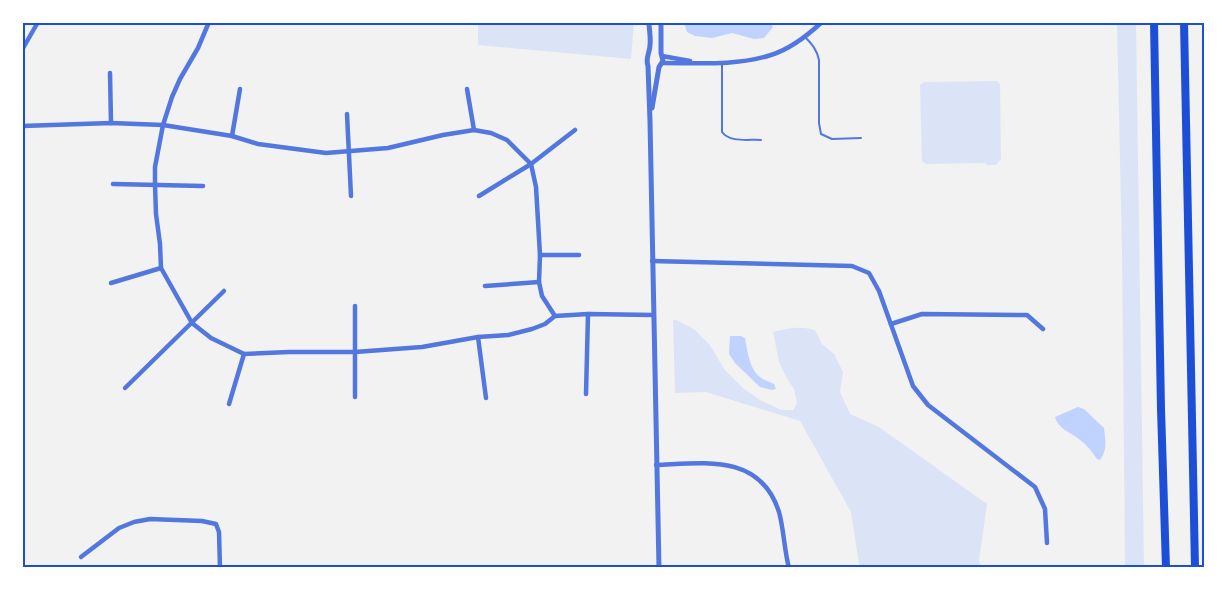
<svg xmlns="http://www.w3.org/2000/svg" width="1227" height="590" font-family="'Fira Sans Condensed',sans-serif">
  <rect width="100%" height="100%" fill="#f2f2f2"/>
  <g fill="#dbe4f7">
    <polygon points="478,23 634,23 631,59 478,45"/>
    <polygon points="1117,23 1136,23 1144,567 1125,567 1122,252"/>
    <polygon points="997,81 1000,84 1001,159 996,165 987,165 985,163 926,164 922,161 920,85 924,82"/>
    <path d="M 673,320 L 677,320 L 695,330 L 710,345 L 724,369 L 743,388 L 760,400 L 781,410 L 793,410 L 797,403 L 794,389 L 786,377 L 779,362 L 773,332 C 788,328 800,326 815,330 L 822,344 L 834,354 L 843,372 L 840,392 L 850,414 L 879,427 L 987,504 L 979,561 L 981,567 L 861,567 L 859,564 L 851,512 L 800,421 L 706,392 L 675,393 Z"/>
  </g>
  <g fill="#bfd3fe">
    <polygon points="770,22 773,27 764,38 754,39 732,33 712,38 695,36 687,32 684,23"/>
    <path d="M 730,336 L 741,336 L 745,338 C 747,349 749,365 756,373 C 760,379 768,381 774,384 L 776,389 L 772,390 L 760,387 L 735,363 L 729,354 Z"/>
    <path d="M 1078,407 L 1084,409 L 1104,428 C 1105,439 1108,450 1100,460 L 1097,459 C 1092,452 1087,445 1080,440 C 1071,432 1059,430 1055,417 Z"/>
  </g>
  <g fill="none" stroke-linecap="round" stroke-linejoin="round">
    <g stroke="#5277de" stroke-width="2">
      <path d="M 805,37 C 812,44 817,50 819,60 L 819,123 L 821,134 L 832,139 L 861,138"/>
      <path d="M 722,64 L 722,132 C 730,143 749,139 761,140"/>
    </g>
    <g stroke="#5277de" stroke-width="4.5">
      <polyline points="209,22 198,48 180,79 172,97 163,125 155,167 155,185 156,214 160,244 161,268 192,323 211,338 244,354 289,352 355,352 422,347 478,337 508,335 532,329 545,324 555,316 588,314 653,315"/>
      <polyline points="22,50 38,22"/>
      <polyline points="662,56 690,61"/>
      <path d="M 663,63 C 699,63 736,66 771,55 C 790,49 807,36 822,22"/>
      <polyline points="110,73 111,123"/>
      <polyline points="467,89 474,130"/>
      <polyline points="347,114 351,196"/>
      <polyline points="22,126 111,123 163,125 232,136 258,144 326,153 388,148 443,135 474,130 491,133 507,140 531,164 536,187 540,255 539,282 542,296 555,316"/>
      <polyline points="232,136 240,89"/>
      <polyline points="113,184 203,186"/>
      <polyline points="479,196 531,164 575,130"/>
      <polyline points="540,255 579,255"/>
      <polyline points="652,261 852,266 869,273 879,291 913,386 928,405 1035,487 1045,509 1047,543"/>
      <polyline points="111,283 161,268"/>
      <polyline points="485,286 539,282"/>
      <polyline points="355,306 355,397"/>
      <polyline points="891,324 922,314 1027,315 1043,329"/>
      <polyline points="478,337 486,398"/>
      <polyline points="125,388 224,291"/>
      <polyline points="586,394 588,314"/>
      <polyline points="229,404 244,354"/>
      <path d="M 656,465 C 705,463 760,453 779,512 C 784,530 784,549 789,568"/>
      <polyline points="81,557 119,528 134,522 150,519 202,521 216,524 219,532 220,568"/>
    </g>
    <g stroke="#5277de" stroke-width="5">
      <path d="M 649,22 C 649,30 651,37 650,45 C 650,53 645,57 648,66 L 650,121 L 659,568"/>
      <polyline points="652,108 659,67 663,61 661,53 661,22"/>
    </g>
    <g stroke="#1d4ed8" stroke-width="8">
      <polyline points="1154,22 1161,409 1166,568"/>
      <polyline points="1184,22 1195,568"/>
    </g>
  </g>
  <rect width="1227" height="590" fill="none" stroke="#ffffff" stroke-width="48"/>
  <rect x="24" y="24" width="1179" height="542" fill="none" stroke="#1d4ed8" stroke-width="2"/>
</svg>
